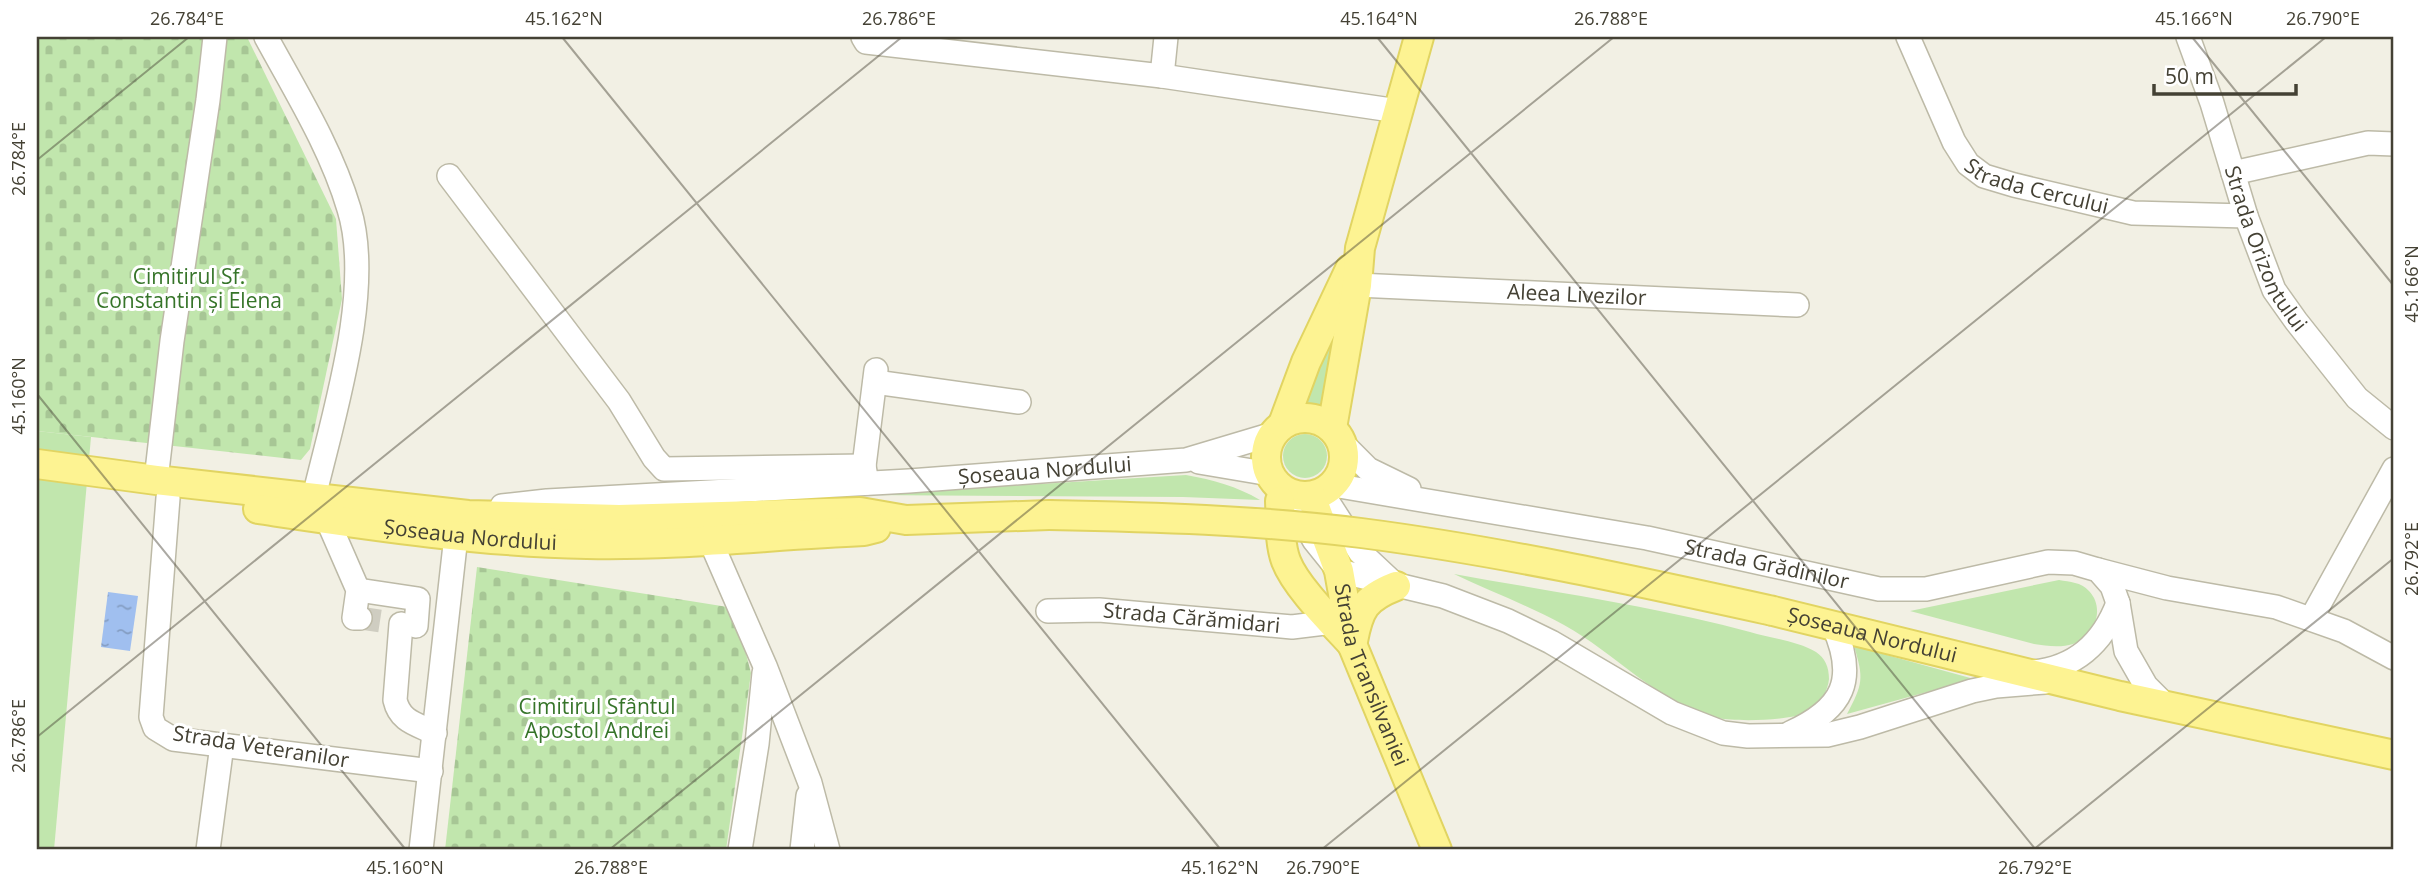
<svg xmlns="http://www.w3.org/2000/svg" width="2431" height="887" font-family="'Open Sans',sans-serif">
  <defs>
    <pattern id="cemetery-stones" width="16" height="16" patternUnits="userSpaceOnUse" patternTransform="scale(1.75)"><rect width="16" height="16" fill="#c1e6ad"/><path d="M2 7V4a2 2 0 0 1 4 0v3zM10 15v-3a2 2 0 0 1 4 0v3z" fill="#a7c695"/></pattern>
    <pattern id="water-ripples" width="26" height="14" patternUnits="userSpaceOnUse" patternTransform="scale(1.75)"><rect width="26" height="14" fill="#a0bfef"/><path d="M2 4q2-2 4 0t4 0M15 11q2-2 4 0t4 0" fill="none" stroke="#849dc2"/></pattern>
  </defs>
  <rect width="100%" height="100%" fill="#f2f0e4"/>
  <g fill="#c1e6ad">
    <polygon points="1345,297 1320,406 1301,401"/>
    <polygon points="37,431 91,437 54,850 37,850"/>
    <circle cx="1305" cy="456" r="22"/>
    <path d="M 1186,475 C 1214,480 1236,486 1260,500 L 1183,497 L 861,495 Z"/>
    <path d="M 1454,574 C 1553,592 1653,606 1750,632 C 1770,638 1798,641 1816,652 C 1825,658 1829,667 1829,679 C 1828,690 1821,703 1812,710 C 1796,721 1737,722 1718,718 C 1660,705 1615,653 1564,625 C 1529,606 1490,591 1454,574 Z"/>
    <path d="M 2059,580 C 2070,582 2081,582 2089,591 C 2106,609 2094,637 2073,644 C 2061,648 2046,646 2034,644 L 1910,611 Z"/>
    <path d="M 1854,646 L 1974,679 L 1847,714 C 1863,684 1864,679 1854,646 Z"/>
  </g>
  <g fill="url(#cemetery-stones)">
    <polygon points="37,37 247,37 336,219 342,299 310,449 301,460 37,431"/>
    <polygon points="477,567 734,608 751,673 726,850 445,850"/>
  </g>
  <polygon fill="url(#water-ripples)" points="108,592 138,596 130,651 101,647"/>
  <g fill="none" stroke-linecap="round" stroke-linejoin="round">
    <polyline stroke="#cfcdc1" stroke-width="23" stroke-dasharray="23 11" stroke-linecap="butt" points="360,618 380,621"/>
    <g stroke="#bdbaa7" stroke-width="26">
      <g id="minor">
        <path d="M 266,37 C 296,92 331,148 349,209 C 374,289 333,416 314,497"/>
        <polyline points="863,37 866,42 1162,76 1398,111"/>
        <path id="s1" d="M 1908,37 L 1954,142 L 1968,164 L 1984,176 L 2014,185 L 2133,213 L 2246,216"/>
        <path id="s2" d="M 2188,37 L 2212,103 L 2246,216 L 2274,290 L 2296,321 L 2357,398 L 2394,428"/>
        <polyline points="1162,76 1166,37"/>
        <polyline points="2233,173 2368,143 2394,144"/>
        <polyline points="449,176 619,401 654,458 664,469 864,466 867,483"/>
        <path id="s3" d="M 1357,285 L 1797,305"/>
        <polyline points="875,382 1019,402"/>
        <polyline points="1342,443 1368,469 1409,489"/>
        <polyline points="1199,462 1270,474"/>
        <polyline points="864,466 876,370"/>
        <polyline points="156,480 172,341 208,100 215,37"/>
        <path id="s4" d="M 1333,485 L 1647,538 L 1879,589 L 1926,589 L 2048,562 L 2074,563 L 2098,570 L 2112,586 L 2118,603 L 2126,651 L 2146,686 L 2166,706"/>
        <polyline points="1322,493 1360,552 1391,581"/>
        <polyline points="1295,495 1303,520 1314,540 1339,571 1443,596 1508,621 1551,642 1672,713 1723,733 1748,736 1827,735 1860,727 1972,691 1996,686 2045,682"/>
        <polyline points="168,498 151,717 155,728 173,739 431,771"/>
        <path id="s5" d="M 502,506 L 547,501 L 909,481 L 1186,460 L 1273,434"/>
        <polyline points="327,519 358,590 354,618 360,618"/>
        <polyline points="710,540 765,666 810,783 828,850"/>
        <polyline points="2098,570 2167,588 2276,607 2344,631 2394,658"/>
        <polyline points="358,590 418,599 416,626"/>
        <path id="s6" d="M 1048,611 L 1099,610 L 1292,627 L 1333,622"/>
        <polyline points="2311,619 2394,469"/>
        <path d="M 401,624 L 395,700 C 400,722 417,724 435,733"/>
        <path d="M 2031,672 C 2074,669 2103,643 2118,603"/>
        <path d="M 1790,733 C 1843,709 1858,680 1833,625"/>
        <polyline points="208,850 222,745"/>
        <polyline points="421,850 456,536"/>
        <polyline points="740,850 757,744 764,673"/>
        <polyline points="802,850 808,796"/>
      </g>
    </g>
    <g stroke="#e1d462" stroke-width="32">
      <g id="major">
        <circle cx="1305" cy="457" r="39"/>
        <polyline points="1283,424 1306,362 1350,269"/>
        <polyline points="1332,428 1357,285 1360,248 1419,37"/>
        <polyline points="37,464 156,480 468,515 619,519 860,512 906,520 1049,515"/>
        <path id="s7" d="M 1311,496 L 1339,571 L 1352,644 L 1437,850"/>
        <path d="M 1280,501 C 1281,520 1279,542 1286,561 C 1296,587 1332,622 1351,643"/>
        <path id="s8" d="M 258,509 C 367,525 477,542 587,544 C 679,546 771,535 864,531 L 876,528"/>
        <path id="s9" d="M 1773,611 L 2120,696 L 2394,755"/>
        <path d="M 1353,641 C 1359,609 1365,598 1396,586"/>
      </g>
    </g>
    <use href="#minor" stroke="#fff" stroke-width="23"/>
    <use href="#major" stroke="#fdf392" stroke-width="28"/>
    <g stroke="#e1d462" stroke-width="32" stroke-linecap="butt">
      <path id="major-bridge" d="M 1049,515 C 1153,517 1258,520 1361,533 C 1500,551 1636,581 1773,611"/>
    </g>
    <use href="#major-bridge" stroke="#fdf392" stroke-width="28"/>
  </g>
  <path fill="none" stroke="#444134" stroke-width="2" stroke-opacity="0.45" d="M 562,37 L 1221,850M 1377,37 L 2036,850M 2192,37 L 2394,286M 37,160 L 189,37M 37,394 L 406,850M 37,737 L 902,37M 609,850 L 1614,37M 1321,850 L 2326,37M 2033,850 L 2394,558"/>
  <g text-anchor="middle" stroke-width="6" stroke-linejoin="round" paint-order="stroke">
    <g font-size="21" fill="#444134" stroke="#fff">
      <text dy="7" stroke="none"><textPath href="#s1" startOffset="214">Strada Cercului</textPath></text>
      <text dy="7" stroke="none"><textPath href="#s2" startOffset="226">Strada Orizontului</textPath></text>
      <text dy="7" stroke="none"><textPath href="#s3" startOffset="220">Aleea Livezilor</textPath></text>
      <text dy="7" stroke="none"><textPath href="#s5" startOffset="544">Șoseaua Nordului</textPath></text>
      <text dy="7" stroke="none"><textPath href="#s8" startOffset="214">Șoseaua Nordului</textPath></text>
      <text dy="7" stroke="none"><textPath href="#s4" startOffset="441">Strada Grădinilor</textPath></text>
      <text dy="7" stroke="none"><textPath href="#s6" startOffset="144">Strada Cărămidari</textPath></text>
      <text dy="7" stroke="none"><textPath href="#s9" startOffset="102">Șoseaua Nordului</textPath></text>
      <text dy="7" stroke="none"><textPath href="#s7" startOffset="189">Strada Transilvaniei</textPath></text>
      <text transform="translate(261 747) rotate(9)" y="7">Strada Veteranilor</text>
    </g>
    <g font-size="21" fill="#367429" stroke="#fff">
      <text x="189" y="284">Cimitirul Sf.<tspan x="189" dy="24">Constantin și Elena</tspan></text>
      <text x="597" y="714">Cimitirul Sfântul<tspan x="597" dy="24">Apostol Andrei</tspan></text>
    </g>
  </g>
  <rect width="2431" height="887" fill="none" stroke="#ffffff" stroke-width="77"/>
  <path d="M2154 84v10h142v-10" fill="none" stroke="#444134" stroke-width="3.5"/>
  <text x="2165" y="84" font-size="21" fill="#444134" stroke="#ffffff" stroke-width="5" paint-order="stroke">50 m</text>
  <rect x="38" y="38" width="2354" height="810" fill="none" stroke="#444134" stroke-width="2.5"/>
  <g font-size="18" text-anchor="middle" fill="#444134">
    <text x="187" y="25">26.784°E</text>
    <text x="564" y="25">45.162°N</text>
    <text x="899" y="25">26.786°E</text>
    <text x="1379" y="25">45.164°N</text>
    <text x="1611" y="25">26.788°E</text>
    <text x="2194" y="25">45.166°N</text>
    <text x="2323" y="25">26.790°E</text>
    <text transform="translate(19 159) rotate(-90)" y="6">26.784°E</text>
    <text transform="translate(2412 284) rotate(-90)" y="6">45.166°N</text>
    <text transform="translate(19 396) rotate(-90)" y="6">45.160°N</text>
    <text transform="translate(2412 559) rotate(-90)" y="6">26.792°E</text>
    <text transform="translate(19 736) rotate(-90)" y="6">26.786°E</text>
    <text x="405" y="874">45.160°N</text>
    <text x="611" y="874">26.788°E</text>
    <text x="1220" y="874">45.162°N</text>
    <text x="1323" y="874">26.790°E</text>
    <text x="2035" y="874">26.792°E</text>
  </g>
</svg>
